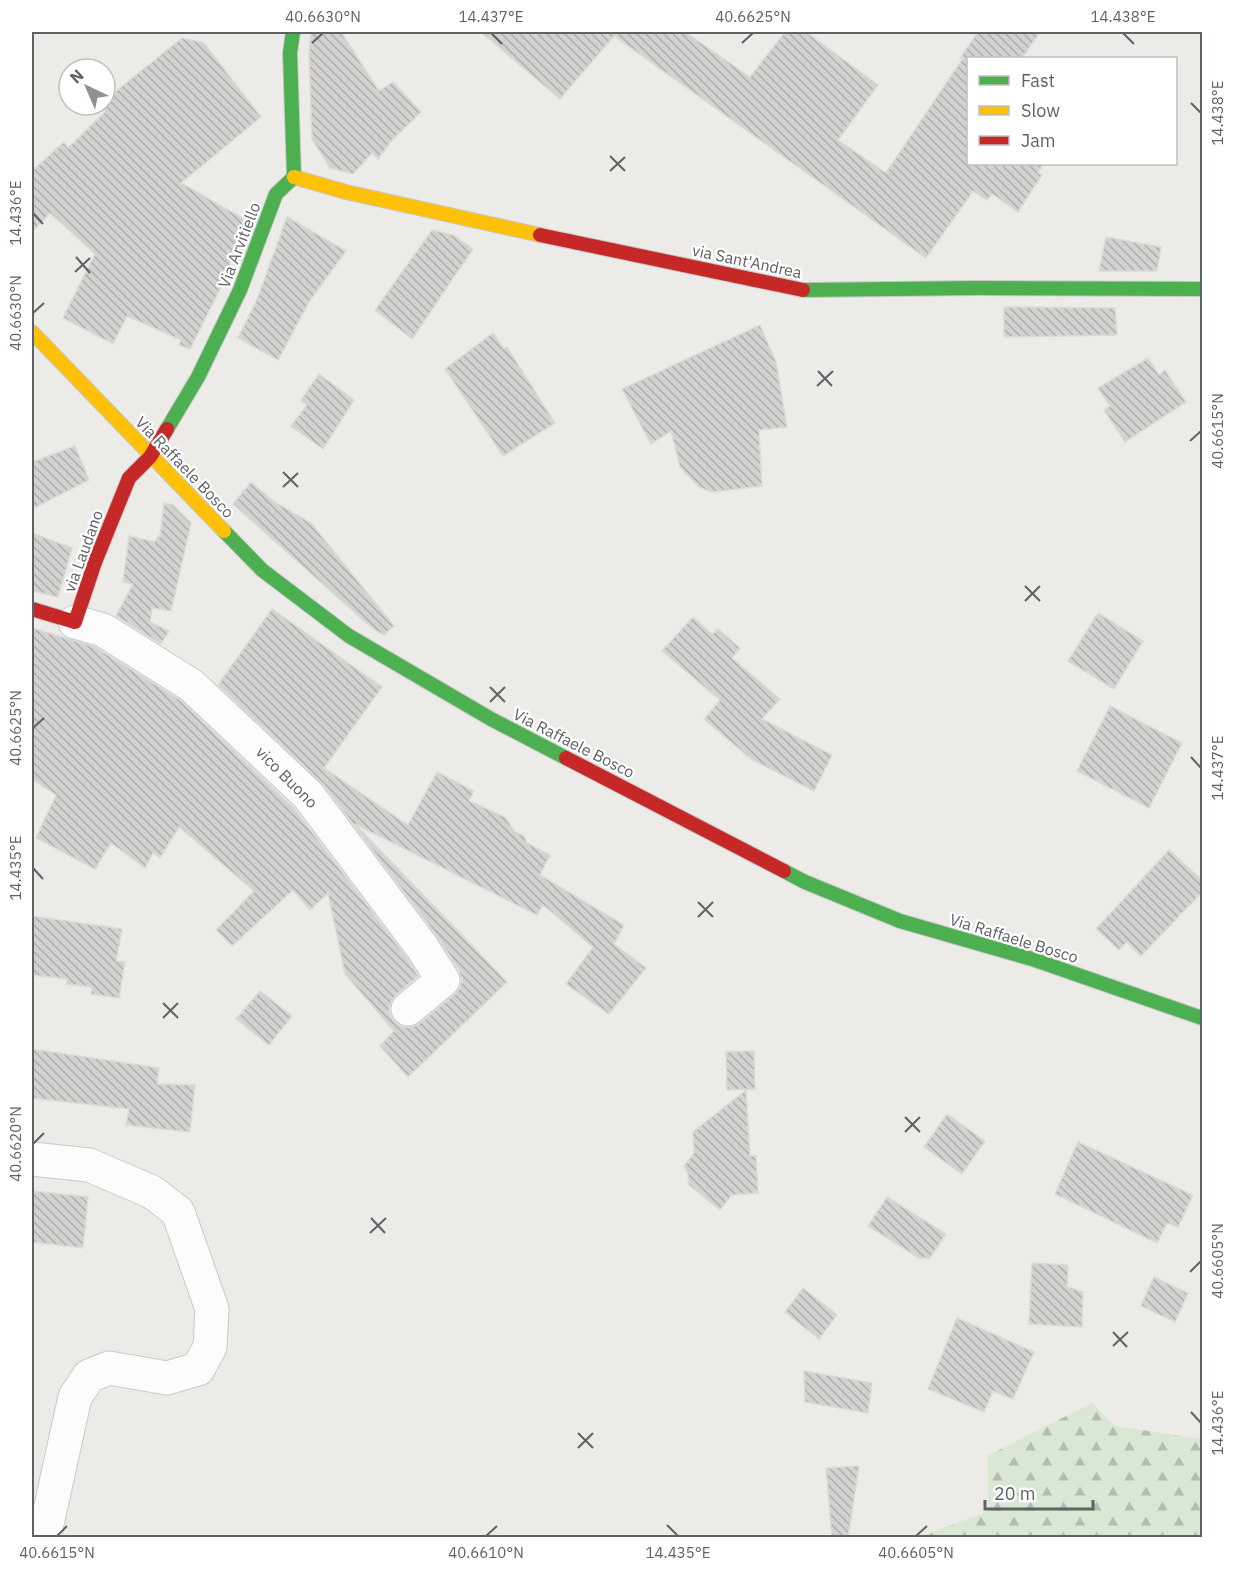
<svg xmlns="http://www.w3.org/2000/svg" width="1234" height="1569" font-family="'IBM Plex Sans',sans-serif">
  <defs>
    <pattern id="forest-firs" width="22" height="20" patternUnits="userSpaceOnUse" patternTransform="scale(1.5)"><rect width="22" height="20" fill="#d8e8d4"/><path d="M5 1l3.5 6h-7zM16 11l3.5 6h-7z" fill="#b2bfb0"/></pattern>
    <pattern id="building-back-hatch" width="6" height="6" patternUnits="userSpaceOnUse" patternTransform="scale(1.5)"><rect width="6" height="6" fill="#d3d2d1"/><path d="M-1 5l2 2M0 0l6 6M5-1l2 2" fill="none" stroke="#aeaead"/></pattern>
  </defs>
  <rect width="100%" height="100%" fill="#edebe8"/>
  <polygon fill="url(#forest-firs)" points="1092,1403 1115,1426 1202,1439 1202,1537 919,1537 989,1511 987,1456"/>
  <g fill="url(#building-back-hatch)" stroke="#dcdad7" stroke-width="1.5">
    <polygon points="311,32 341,32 379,91 393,82 421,112 392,140 378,159 372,153 353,174 330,168 312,139 309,54"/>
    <polygon points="481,32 685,32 750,77 785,32 806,32 878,85 838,140 886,173 963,58 960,58 978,32 1040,32 1022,58 969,58 969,164 1043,164 1038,173 1042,175 1018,212 992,194 987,200 973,191 926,258 614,36 560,99"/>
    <polygon points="182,38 204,43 261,117 181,183 246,220 223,283 190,349 179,345 181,340 127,316 113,344 63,318 95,254 50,213 32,232 32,171 64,142 68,148 105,112 105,100"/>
    <polygon points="287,217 346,251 309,302 278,360 238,338 258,297"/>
    <polygon points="432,230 453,235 473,249 412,339 375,310"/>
    <polygon points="1106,237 1161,247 1157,271 1099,271"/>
    <polygon points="1004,307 1115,308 1117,335 1004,337"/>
    <polygon points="760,325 776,362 787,427 759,430 762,486 711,492 699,487 680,467 671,431 651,444 622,389"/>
    <polygon points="493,333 504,349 507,347 555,423 503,456 445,369"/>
    <polygon points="1148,358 1159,375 1165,370 1186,402 1125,442 1104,410 1110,406 1098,388"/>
    <polygon points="319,374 354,400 323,449 291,426 307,405 301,400"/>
    <polygon points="75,446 89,480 32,509 32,462"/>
    <polygon points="251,482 273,501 311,523 394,626 384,635 373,629 233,504"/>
    <polygon points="164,503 173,505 191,523 171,611 152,608 150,622 169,631 161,644 116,616 133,584 123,582 129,536 155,542 158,536 160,537"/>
    <polygon points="32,533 72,548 58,597 32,591"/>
    <polygon points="272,609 382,687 324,768 408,825 437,772 474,791 469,801 505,817 515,832 524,836 527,843 550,855 540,875 624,925 614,944 646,968 609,1014 566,984 593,947 543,905 537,915 355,824 507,982 408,1077 380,1046 394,1031 345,974 328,893 310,910 293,890 232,946 216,930 254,891 179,827 160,858 153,853 145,868 111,843 95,869 36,838 56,795 32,779 32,628 95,647 180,700 294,808 407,958 418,976 396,995 391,1002 389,1012 394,1021 402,1027 412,1027 420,1023 455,994 460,988 462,979 459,970 437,936 323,784 218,685"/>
    <polygon points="1098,613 1143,641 1114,689 1068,661"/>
    <polygon points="693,617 712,634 718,629 740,648 732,658 780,699 762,719 832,755 814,791 751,759 704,719 720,700 662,651"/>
    <polygon points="1110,706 1182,743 1149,808 1077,771"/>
    <polygon points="1169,850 1203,881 1203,891 1141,956 1127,942 1119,950 1096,929"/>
    <polygon points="32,916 122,929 116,961 125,962 119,998 91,994 92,987 66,984 67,979 32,975"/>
    <polygon points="260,991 292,1016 269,1045 236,1019"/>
    <polygon points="32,1049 159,1068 157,1084 195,1085 190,1132 126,1125 129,1109 32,1098"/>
    <polygon points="754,1051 755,1089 727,1090 726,1052"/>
    <polygon points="746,1090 750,1156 756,1156 758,1193 732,1195 720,1210 689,1185 688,1174 684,1166 694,1153 693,1132"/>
    <polygon points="947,1114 985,1141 962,1174 924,1147"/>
    <polygon points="1078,1142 1193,1195 1178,1227 1167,1223 1157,1243 1055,1194"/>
    <polygon points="32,1191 88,1197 83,1248 32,1242"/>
    <polygon points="887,1197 946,1234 930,1258 919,1258 868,1226"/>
    <polygon points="1032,1263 1068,1265 1067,1287 1083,1292 1082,1327 1029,1324"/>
    <polygon points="1154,1277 1188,1293 1175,1322 1141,1306"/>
    <polygon points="803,1288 837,1315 819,1339 785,1312"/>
    <polygon points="957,1318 1034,1352 1013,1399 993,1391 984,1412 928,1389"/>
    <polygon points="804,1371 872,1383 868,1413 805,1402"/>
    <polygon points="859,1466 848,1538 832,1538 826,1468"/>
  </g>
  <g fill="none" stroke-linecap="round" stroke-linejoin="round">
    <g stroke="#c9caca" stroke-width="35">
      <g id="street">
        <polyline points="75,622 103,630 191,685 308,795 422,947 443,980 408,1009"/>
        <polyline points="32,1159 89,1165 152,1192 178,1212 212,1309 210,1347 198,1369 167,1378 109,1368 89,1376 75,1397 45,1533 32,1537"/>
      </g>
    </g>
    <g stroke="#c7c8c7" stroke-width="16">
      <g id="fast">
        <polyline points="803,290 978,288 1202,289"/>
        <polyline points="167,429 198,377 240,290 276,194 294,177 290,53 293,32"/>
        <polyline points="224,531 262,570 349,636 491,719 566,758"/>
        <polyline points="784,871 805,882 900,921 1032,959 1202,1018"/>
      </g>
    </g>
    <g stroke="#c7c8c7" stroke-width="16">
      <g id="slow">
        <polyline points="294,177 346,192 540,235"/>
        <polyline points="32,332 224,531"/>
      </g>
    </g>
    <g stroke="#c7c8c7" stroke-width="16">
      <g id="jam">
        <polyline points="540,235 803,290"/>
        <polyline points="32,609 75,622 95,562 129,478 150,457 167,429"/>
        <polyline points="566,758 784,871"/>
      </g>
    </g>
    <use href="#street" stroke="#fcfcfc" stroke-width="33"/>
    <use href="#fast" stroke="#4caf50" stroke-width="14"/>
    <use href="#slow" stroke="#ffc107" stroke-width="14"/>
    <use href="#jam" stroke="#c62828" stroke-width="14"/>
  </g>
  <path fill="none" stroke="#5d6265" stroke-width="2" d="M 491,33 L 502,44M 1123,33 L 1134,44M 312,43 L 323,33M 742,43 L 753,33M 1191,103 L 1201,113M 610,156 L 625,171M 610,171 L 625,157M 33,213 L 43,224M 76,257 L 90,273M 75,272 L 90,258M 33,313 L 44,303M 818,371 L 832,386M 817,386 L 833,371M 1190,441 L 1201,431M 283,472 L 298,487M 283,487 L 298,473M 1025,586 L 1040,601M 1025,601 L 1040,586M 490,687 L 505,702M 490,702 L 505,687M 33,728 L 44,718M 1191,757 L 1201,768M 33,868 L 43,879M 698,902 L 713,917M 698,917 L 713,902M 163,1003 L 178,1018M 163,1018 L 178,1003M 905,1117 L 920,1132M 905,1132 L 920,1117M 33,1144 L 44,1133M 371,1218 L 385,1233M 370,1233 L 386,1218M 1190,1272 L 1201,1261M 1113,1332 L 1127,1347M 1113,1346 L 1128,1332M 1191,1412 L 1201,1423M 578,1433 L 593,1448M 578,1448 L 593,1433M 667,1525 L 678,1536M 57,1536 L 67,1526M 486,1536 L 497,1526M 916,1536 L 927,1526"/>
  <g text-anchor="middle" stroke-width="4.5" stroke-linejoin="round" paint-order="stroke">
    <g font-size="16" fill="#5d6265" stroke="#fff">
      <text transform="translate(239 245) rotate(-69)" y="6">Via Arvitiello</text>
      <text transform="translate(747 261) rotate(12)" y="6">via Sant'Andrea</text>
      <text transform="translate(185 467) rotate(46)" y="6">Via Raffaele Bosco</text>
      <text transform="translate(83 551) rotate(-70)" y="6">via Laudano</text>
      <text transform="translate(574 743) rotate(27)" y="6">Via Raffaele Bosco</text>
      <text transform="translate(287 777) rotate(45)" y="6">vico Buono</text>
      <text transform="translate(1014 938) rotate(17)" y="6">Via Raffaele Bosco</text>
    </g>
  </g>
  <rect width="1234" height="1569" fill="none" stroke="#ffffff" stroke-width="66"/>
  <rect x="967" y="57" width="210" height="108" fill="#ffffff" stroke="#bec0c1" stroke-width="1.5"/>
  <rect x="979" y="76" width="30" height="9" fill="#4caf50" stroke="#bec0c1" stroke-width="1.5"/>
  <text x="1021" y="87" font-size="18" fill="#5d6265">Fast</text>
  <rect x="979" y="106" width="30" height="9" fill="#ffc107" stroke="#bec0c1" stroke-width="1.5"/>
  <text x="1021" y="117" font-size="18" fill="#5d6265">Slow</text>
  <rect x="979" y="136" width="30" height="9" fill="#c62828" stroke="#bec0c1" stroke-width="1.5"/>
  <text x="1021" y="147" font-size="18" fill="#5d6265">Jam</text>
  <g transform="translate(87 87) rotate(316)"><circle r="28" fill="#ffffff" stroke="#bec0c1" stroke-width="1.5"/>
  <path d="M0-4.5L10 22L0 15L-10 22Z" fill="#8f9293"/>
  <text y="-9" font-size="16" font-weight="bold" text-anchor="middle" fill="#5d6265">N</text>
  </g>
  <path d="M985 1500v9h108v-9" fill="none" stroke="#5d6265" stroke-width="3"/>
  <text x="994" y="1500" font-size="18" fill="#5d6265" stroke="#ffffff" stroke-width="4.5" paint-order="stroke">20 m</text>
  <rect x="33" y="33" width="1168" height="1503" fill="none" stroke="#5d6265" stroke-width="2"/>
  <g font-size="15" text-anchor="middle" fill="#5d6265">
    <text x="323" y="22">40.6630°N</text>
    <text x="491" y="22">14.437°E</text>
    <text x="753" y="22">40.6625°N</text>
    <text x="1123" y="22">14.438°E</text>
    <text transform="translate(1218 113) rotate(-90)" y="5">14.438°E</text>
    <text transform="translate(16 213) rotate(-90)" y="5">14.436°E</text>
    <text transform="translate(16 313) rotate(-90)" y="5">40.6630°N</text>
    <text transform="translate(1218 431) rotate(-90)" y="5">40.6615°N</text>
    <text transform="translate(16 728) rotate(-90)" y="5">40.6625°N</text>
    <text transform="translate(1218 768) rotate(-90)" y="5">14.437°E</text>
    <text transform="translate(16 868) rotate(-90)" y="5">14.435°E</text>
    <text transform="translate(16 1144) rotate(-90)" y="5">40.6620°N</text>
    <text transform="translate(1218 1261) rotate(-90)" y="5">40.6605°N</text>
    <text transform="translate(1218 1423) rotate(-90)" y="5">14.436°E</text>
    <text x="57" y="1558">40.6615°N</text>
    <text x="486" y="1558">40.6610°N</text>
    <text x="678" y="1558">14.435°E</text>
    <text x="916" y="1558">40.6605°N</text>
  </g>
</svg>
